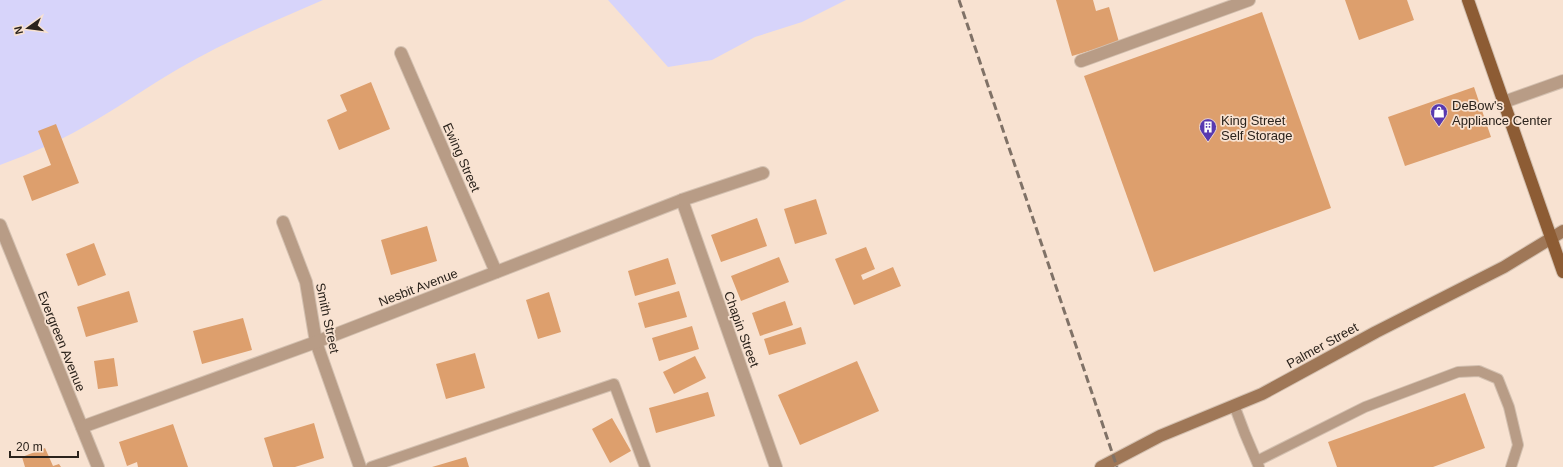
<svg xmlns="http://www.w3.org/2000/svg" width="1563" height="467" font-family="Arial,sans-serif">
  <rect width="100%" height="100%" fill="#f8e2d1"/>
  <g fill="#d7d4fa">
    <path d="M 0,0 L 323,0 C 274,21 225,42 178,69 C 150,85 124,104 96,120 C 66,138 33,153 0,165 Z"/>
    <polygon points="608,0 846,0 802,22 755,37 712,60 668,67"/>
  </g>
  <g fill="#dd9f6d">
    <polygon points="1056,0 1093,0 1096,11 1109,7 1119,42 1072,56"/>
    <polygon points="1345,0 1407,0 1414,20 1359,40"/>
    <polygon points="1262,12 1331,208 1154,272 1084,76"/>
    <polygon points="371,82 390,129 339,150 327,120 347,111 340,95"/>
    <polygon points="1474,87 1491,137 1405,166 1388,117"/>
    <polygon points="56,124 79,183 32,201 23,176 51,165 38,131"/>
    <polygon points="816,199 827,234 795,244 784,209"/>
    <polygon points="757,218 767,246 721,262 711,235"/>
    <polygon points="427,226 437,261 391,275 381,240"/>
    <polygon points="94,243 106,275 78,286 66,254"/>
    <polygon points="866,247 875,269 861,275 863,280 893,267 901,286 854,305 835,259"/>
    <polygon points="779,257 789,282 741,301 731,276"/>
    <polygon points="668,258 676,284 635,296 628,271"/>
    <polygon points="129,291 138,322 86,337 77,307"/>
    <polygon points="679,291 687,317 645,328 638,303"/>
    <polygon points="549,292 561,332 538,339 526,300"/>
    <polygon points="785,301 793,325 760,336 752,313"/>
    <polygon points="243,318 252,350 202,364 193,331"/>
    <polygon points="692,326 699,349 659,361 652,338"/>
    <polygon points="801,327 806,344 769,355 764,339"/>
    <polygon points="475,353 485,388 446,399 436,364"/>
    <polygon points="695,356 706,378 674,394 663,372"/>
    <polygon points="114,358 118,386 98,389 94,361"/>
    <polygon points="857,361 879,411 800,445 778,395"/>
    <polygon points="708,392 715,416 656,433 649,408"/>
    <polygon points="1465,393 1485,448 1433,467 1337,467 1328,442"/>
    <polygon points="612,418 631,451 610,463 592,429"/>
    <polygon points="314,423 324,458 295,467 273,467 264,438"/>
    <polygon points="173,424 188,467 138,467 137,462 127,466 119,442"/>
    <polygon points="45,448 53,466 59,464 61,467 25,467 22,457"/>
    <polygon points="466,457 469,467 432,467"/>
  </g>
  <g fill="none" stroke-linecap="round" stroke-linejoin="round">
    <g stroke="#d3c0b0" stroke-width="12">
      <g id="lane">
        <polyline points="1234,405 1245,434 1259,467"/>
        <polyline points="1257,461 1365,407 1458,372 1479,371 1498,379 1509,407 1518,445 1511,467"/>
        <polyline points="371,467 614,384 645,467"/>
      </g>
    </g>
    <g stroke="#d3c0b0" stroke-width="14">
      <g id="street">
        <polyline points="401,53 496,272"/>
        <polyline points="1081,61 1249,0"/>
        <polyline points="1504,102 1563,81"/>
        <polyline points="682,200 776,467"/>
        <polyline points="283,222 306,282 316,342 360,467"/>
        <polyline points="0,225 98,467"/>
        <polyline points="82,427 316,342 682,200 763,173"/>
      </g>
    </g>
    <g stroke="#d3c0b0" stroke-width="14">
      <polyline id="secondary" points="1101,467 1160,436 1262,394 1376,332 1504,267 1563,231"/>
    </g>
    <g stroke="#d3c0b0" stroke-width="14">
      <polyline id="primary" points="1468,0 1563,272"/>
    </g>
    <use href="#lane" stroke="#b89c86" stroke-width="10"/>
    <use href="#street" stroke="#b89c86" stroke-width="12"/>
    <use href="#secondary" stroke="#9f7757" stroke-width="12"/>
    <use href="#primary" stroke="#8d5c34" stroke-width="12"/>
    <polyline stroke="#807267" stroke-width="3" stroke-dasharray="8 4" stroke-linecap="butt" points="959,0 1117,467"/>
  </g>
  <defs>
    <g id="shop-pin" transform="scale(0.9)"><path d="M0 17L-7.5 6A9.5 9.5 0 1 1 7.5 6Z" fill="#5739b0" stroke="#f8e2d1"/><path d="M-5-2.5h2.3a2.7 3.5 0 0 1 5.4 0H5L5.5 6h-11ZM-1.5-2.5h3a1.5 2.3 0 0 0-3 0Z" fill="#fff"/></g>
    <g id="building-pin" transform="scale(0.9)"><path d="M0 17L-7.5 6A9.5 9.5 0 1 1 7.5 6Z" fill="#5739b0" stroke="#f8e2d1"/><path d="M-4-6H4V6H1V3H-1V6H-4ZM-2.5-4.3h1.7v1.8h-1.7ZM.8-4.3h1.7v1.8H.8ZM-2.5-1h1.7V.8h-1.7ZM.8-1h1.7V.8H.8Z" fill="#fff"/></g>
  </defs>
  <g fill-rule="evenodd">
    <use href="#shop-pin" x="1439" y="112"/>
    <use href="#building-pin" x="1208" y="127"/>
  </g>
  <g text-anchor="middle" stroke-width="3.5" stroke-linejoin="round" paint-order="stroke">
    <g font-size="13" fill="#2b231c" stroke="#f8e2d1" text-anchor="start">
      <text x="1452" y="110">DeBow's<tspan x="1452" dy="15">Appliance Center</tspan></text>
      <text x="1221" y="125">King Street<tspan x="1221" dy="15">Self Storage</tspan></text>
    </g>
    <g font-size="13" fill="#2b231c" stroke="#f8e2d1">
      <text transform="translate(462 157) rotate(66)" y="5">Ewing Street</text>
      <text transform="translate(418 287) rotate(-21)" y="5">Nesbit Avenue</text>
      <text transform="translate(328 318) rotate(78)" y="5">Smith Street</text>
      <text transform="translate(742 329) rotate(70)" y="5">Chapin Street</text>
      <text transform="translate(62 341) rotate(68)" y="5">Evergreen Avenue</text>
      <text transform="translate(1322 345) rotate(-29)" y="5">Palmer Street</text>
    </g>
  </g>
  <g transform="translate(28 28) rotate(256)" stroke="#f8e2d1" stroke-width="3" paint-order="stroke">
  <path d="M0-3L7 15L0 10L-7 15Z" fill="#2b231c"/>
  <text y="-6" font-size="11" font-weight="bold" text-anchor="middle" fill="#2b231c">N</text>
  </g>
  <path d="M10 451v6h68v-6" fill="none" stroke="#2b231c" stroke-width="2"/>
  <text x="16" y="451" font-size="12" fill="#2b231c" stroke="#f8e2d1" stroke-width="3" paint-order="stroke">20 m</text>
</svg>
